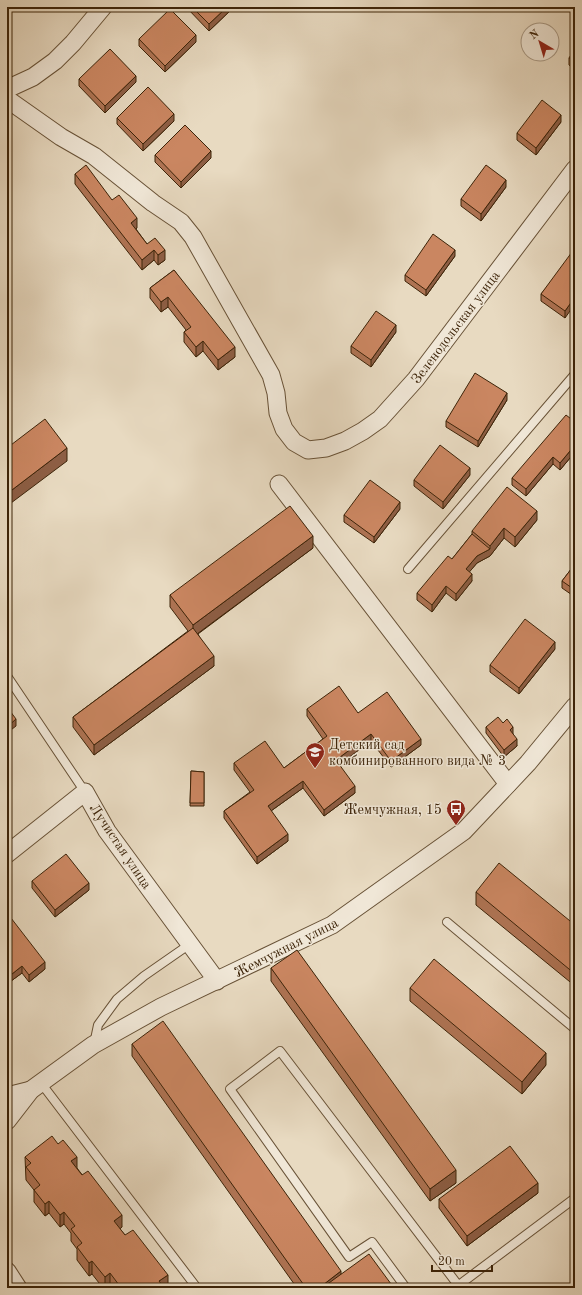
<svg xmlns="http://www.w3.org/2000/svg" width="582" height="1295" font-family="'Old Standard TT',serif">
  <rect width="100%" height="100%" fill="#e8dac1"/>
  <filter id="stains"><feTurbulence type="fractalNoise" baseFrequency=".005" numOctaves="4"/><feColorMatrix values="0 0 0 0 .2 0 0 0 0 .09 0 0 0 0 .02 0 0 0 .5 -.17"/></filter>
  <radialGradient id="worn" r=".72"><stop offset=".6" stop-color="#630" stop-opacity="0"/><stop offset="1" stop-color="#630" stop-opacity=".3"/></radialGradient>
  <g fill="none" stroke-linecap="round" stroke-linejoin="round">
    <g stroke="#685237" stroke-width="10">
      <g id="lane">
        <polyline points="408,569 575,374"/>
        <polyline points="7,676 85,792"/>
        <polyline points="447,922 575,1029"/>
        <polyline points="94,1044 98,1025 117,999 144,976 190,944"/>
        <polyline points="41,1083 197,1288"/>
        <polyline points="406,1288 372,1242 349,1257 230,1089 280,1051 458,1285"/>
        <polyline points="455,1288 575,1198"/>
      </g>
    </g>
    <g stroke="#685237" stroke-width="19">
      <g id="street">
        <polyline points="7,89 33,77 55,61 73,43 103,7"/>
        <polyline points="7,99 61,137 94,156 153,203 181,222 193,237 271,375 276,393 278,413 284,429 294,442 308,450 326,448 345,441 363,431 380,419 416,379 575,169"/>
        <polyline points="279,484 508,784"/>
        <polyline points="7,854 85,792 107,831 217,981"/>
        <polyline points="7,1096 31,1090"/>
        <polyline points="7,1121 31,1090 93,1045 161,1007 332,925 464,831 528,763 575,706"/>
        <polyline points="7,1271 18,1288"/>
      </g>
    </g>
    <use href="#lane" stroke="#f0e7d7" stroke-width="8"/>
    <use href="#street" stroke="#f0e7d7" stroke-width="17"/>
  </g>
  <g fill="#ae7353" stroke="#3d2409">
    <polygon points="186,7 234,7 209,31"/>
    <polygon points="139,39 196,42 165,72 139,46"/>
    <polygon points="575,50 575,70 569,65 569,58"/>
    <polygon points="79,79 136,82 105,113 79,86"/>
    <polygon points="117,118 174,121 143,151 117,124"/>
    <polygon points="561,122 536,155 517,140 517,133"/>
    <polygon points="155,155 211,158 181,188 155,162"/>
    <polygon points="75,174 137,228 136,229 147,244 165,260 158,265 154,260 142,270 75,184"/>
    <polygon points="506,187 481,221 461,206 461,199"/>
    <polygon points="575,254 565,318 541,301 541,294"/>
    <polygon points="455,256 426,296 405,281 405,275"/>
    <polygon points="174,270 235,357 218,370 203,351 196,357 184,342 184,332 186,330 168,307 161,312 150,298 150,288"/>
    <polygon points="396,332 371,367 351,353 351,346"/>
    <polygon points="507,400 478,447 446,427 446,421"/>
    <polygon points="575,422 575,452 560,470 553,464 526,496 512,485 512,478"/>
    <polygon points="470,475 443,509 414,486 414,480"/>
    <polygon points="400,509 374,543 344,522 344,515"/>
    <polygon points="537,520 515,547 504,538 490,556 477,563 469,572 472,581 456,601 446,593 432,612 417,600 417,593 452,559 472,534 472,531"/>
    <polygon points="313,548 198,634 214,666 94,755 73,727 73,717 188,631 170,607 170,595"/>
    <polygon points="575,564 575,597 562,588 562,581"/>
    <polygon points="555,649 519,694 490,672 490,665"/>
    <polygon points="307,709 358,713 421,745 391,767 371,741 339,764 355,793 324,816 303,788 271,811 288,841 257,864 224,818 224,811 250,792 234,770 234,763 284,768 323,739 307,716"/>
    <polygon points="503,723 513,734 517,746 504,757 486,733 486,727"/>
    <polygon points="191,771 204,772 204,806 190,806"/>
    <polygon points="32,881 89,890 55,917 32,888"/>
    <polygon points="476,892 575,925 575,986 476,905"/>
    <polygon points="7,921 45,969 29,982 22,973 7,984"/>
    <polygon points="271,968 456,1183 430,1201 271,981"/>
    <polygon points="410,988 546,1065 522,1094 410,1001"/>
    <polygon points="132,1044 341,1274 394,1288 297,1288 132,1056"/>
    <polygon points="25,1157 77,1168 122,1227 120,1229 168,1287 167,1288 112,1288 110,1286 107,1288 103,1288 92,1274 89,1276 77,1260 77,1249 71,1241 71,1233 64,1224 60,1227 49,1213 45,1216 34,1202 34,1190 26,1180"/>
    <polygon points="538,1193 467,1246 439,1208 439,1199"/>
  </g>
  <g fill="#8d5e44" stroke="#3d2409">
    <polygon points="227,7 234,7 209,31 209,24"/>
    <polygon points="196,35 196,42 165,72 165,66"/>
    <polygon points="136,76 136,82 105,113 105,106"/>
    <polygon points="174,114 174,121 143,151 143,144"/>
    <polygon points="561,115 561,122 536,155 536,148"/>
    <polygon points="211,151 211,158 181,188 181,182"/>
    <polygon points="506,180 506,187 481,221 481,214"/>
    <polygon points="137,218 137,228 131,232 131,223"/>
    <polygon points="154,250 154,260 142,270 142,260"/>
    <polygon points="165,250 165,260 158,265 158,255"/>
    <polygon points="455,250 455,256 426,296 426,290"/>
    <polygon points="168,297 168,307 161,312 161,302"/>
    <polygon points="575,297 575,304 565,318 565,311"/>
    <polygon points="396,325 396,332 371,367 371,360"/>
    <polygon points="203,341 203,351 196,357 196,347"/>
    <polygon points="235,347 235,357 218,370 218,360"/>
    <polygon points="507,393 507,400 478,447 478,441"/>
    <polygon points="575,445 575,452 560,470 560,463"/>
    <polygon points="67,448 67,461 11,503 11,511 7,514 8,493"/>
    <polygon points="553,457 553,464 526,496 526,489"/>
    <polygon points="470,468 470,475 443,509 443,502"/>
    <polygon points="400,502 400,509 374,543 374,537"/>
    <polygon points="537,511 537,520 515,547 515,537"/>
    <polygon points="504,528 504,538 490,556 477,563 466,576 466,569 477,556 490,549 490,546"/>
    <polygon points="313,536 313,548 193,637 193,625"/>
    <polygon points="472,574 472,581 456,601 456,594"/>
    <polygon points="446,586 446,593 432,612 432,605"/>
    <polygon points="555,642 555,649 519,694 519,688"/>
    <polygon points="214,656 214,666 94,755 94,745"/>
    <polygon points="16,719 16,726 7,733 7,727"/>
    <polygon points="513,727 513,734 510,737 510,730"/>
    <polygon points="371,734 371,741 336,767 336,760"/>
    <polygon points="421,739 421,745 391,767 391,761"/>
    <polygon points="517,739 517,746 504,757 504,750"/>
    <polygon points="303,781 303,788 268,813 268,806"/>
    <polygon points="355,786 355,793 324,816 324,810"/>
    <polygon points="8,800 8,807 7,808 7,801"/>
    <polygon points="288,834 288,841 257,864 257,857"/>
    <polygon points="89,883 89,890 55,917 55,910"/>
    <polygon points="45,962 45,969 29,982 29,975"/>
    <polygon points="22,966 22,973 7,984 7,978"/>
    <polygon points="546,1053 546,1065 522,1094 522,1082"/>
    <polygon points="77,1157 77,1169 71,1161"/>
    <polygon points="456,1170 456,1183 430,1201 430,1189"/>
    <polygon points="538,1183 538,1193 467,1246 467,1236"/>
    <polygon points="49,1201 49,1213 45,1216 45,1204"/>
    <polygon points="64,1212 64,1224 60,1227 60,1215"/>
    <polygon points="122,1215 122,1227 114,1234 114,1221"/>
    <polygon points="92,1261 92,1274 89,1276 89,1263"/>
    <polygon points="341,1271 341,1284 335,1288 319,1288"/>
    <polygon points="110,1273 110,1286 107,1288 105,1288 105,1277"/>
    <polygon points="168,1275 168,1287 167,1288 159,1288 159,1281"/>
  </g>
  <g fill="#ca8661" stroke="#3d2409">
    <polygon points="192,7 227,7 209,24"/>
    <polygon points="170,9 196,35 165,66 139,39"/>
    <polygon points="110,49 136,76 105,106 79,79"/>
    <polygon points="575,50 575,63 569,58"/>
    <polygon points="148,87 174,114 143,144 117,118"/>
    <polygon points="542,100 561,115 536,148 517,133"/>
    <polygon points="185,125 211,151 181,182 155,155"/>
    <polygon points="86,165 112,200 119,195 137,218 131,223 147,244 155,238 165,250 158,255 154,250 142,260 75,174"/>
    <polygon points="486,165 506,180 481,214 461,199"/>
    <polygon points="433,234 455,250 426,290 405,275"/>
    <polygon points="572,252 575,254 575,297 565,311 541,294"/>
    <polygon points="174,270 235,347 218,360 203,341 196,347 184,332 191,327 168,297 161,302 150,288"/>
    <polygon points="376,311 396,325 371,360 351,346"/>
    <polygon points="475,373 507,393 478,441 446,421"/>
    <polygon points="566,415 575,422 575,445 560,463 553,457 526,489 512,478"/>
    <polygon points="45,419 67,448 8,493 11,498 7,501 7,448"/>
    <polygon points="440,445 470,468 443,502 414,480"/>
    <polygon points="370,480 400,502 374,537 344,515"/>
    <polygon points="507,487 537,511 515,537 504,528 490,546 472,531"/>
    <polygon points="290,506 313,536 193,625 170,595"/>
    <polygon points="472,534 490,549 477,556 466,569 472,574 456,594 446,586 432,605 417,593 448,556 452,559"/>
    <polygon points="575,564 575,590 562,581"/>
    <polygon points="525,619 555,642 519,688 490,665"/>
    <polygon points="193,628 214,656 94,745 73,717"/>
    <polygon points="339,686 358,713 387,692 421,739 391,761 371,734 336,760 355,786 324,810 303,781 268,806 288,834 257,857 224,811 254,790 234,763 265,741 284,768 327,736 307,709"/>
    <polygon points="7,707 16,719 7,727"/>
    <polygon points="498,717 503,723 507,719 513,727 510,730 517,739 504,750 486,727"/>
    <polygon points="191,771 204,772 204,803 190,803"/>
    <polygon points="66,854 89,883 55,910 32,881"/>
    <polygon points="499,863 575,925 575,974 476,892"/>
    <polygon points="11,918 45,962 29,975 22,966 7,978 7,921"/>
    <polygon points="297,950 456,1170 430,1189 271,968"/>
    <polygon points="434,959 546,1053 522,1082 410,988"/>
    <polygon points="163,1021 341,1271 319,1288 306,1288 132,1044"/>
    <polygon points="52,1136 58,1144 63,1140 77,1157 71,1161 82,1175 88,1171 122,1215 114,1221 125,1235 133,1230 168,1275 159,1281 164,1288 116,1288 119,1285 110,1273 105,1277 92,1261 89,1263 77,1247 82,1243 71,1229 75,1226 64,1212 60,1215 49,1201 45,1204 34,1190 40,1185 26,1167 31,1163 25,1157"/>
    <polygon points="510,1146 538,1183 467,1236 439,1199"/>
    <polygon points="369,1254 394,1288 322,1288"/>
  </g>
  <defs>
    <g id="school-pin" transform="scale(1)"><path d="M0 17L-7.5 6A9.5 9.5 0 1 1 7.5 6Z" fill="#8f2418" stroke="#f0e7d7"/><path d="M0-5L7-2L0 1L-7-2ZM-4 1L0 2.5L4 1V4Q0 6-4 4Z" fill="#fff"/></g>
    <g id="bus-pin" transform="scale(1)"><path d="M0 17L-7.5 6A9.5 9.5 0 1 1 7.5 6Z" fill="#8f2418" stroke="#f0e7d7"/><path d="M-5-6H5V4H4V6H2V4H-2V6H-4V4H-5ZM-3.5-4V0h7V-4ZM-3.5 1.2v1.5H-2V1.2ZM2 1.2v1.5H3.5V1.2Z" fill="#fff"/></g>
  </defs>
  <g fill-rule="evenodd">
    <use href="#school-pin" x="315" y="752"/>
    <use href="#bus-pin" x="456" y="809"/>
  </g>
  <g text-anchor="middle" stroke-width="3" stroke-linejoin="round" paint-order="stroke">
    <g font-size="14" fill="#3d2409" stroke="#f0e7d7">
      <text transform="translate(455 327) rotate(-53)" y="5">Зеленодольская улица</text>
      <text transform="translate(121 846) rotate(56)" y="5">Лучистая улица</text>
      <text transform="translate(286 947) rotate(-27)" y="5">Жемчужная улица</text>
    </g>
    <g font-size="14" fill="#3d2409" stroke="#f0e7d7" text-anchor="start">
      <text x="329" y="749">Детский сад<tspan x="329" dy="16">комбинированного вида № 3</tspan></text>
      <text x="442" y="814" text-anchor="end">Жемчужная, 15</text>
    </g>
  </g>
  <rect width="582" height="1295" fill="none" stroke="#e8dac1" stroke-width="24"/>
  <rect x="8" y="8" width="566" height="1279" fill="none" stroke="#3d2409" stroke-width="2"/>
  <rect x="12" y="12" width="558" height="1271" fill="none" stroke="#3d2409"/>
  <g transform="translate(540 42) rotate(322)"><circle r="19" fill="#f0e7d7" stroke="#a89985"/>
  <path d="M0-3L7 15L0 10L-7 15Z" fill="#8f2418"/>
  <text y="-6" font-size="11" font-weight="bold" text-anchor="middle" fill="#3d2409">N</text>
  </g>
  <path d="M432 1265v6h60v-6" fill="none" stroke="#3d2409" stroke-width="2"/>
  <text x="438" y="1265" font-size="12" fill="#3d2409" stroke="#f0e7d7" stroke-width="3" paint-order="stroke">20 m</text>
  <rect width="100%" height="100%" filter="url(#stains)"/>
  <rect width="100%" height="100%" fill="url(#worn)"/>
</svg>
